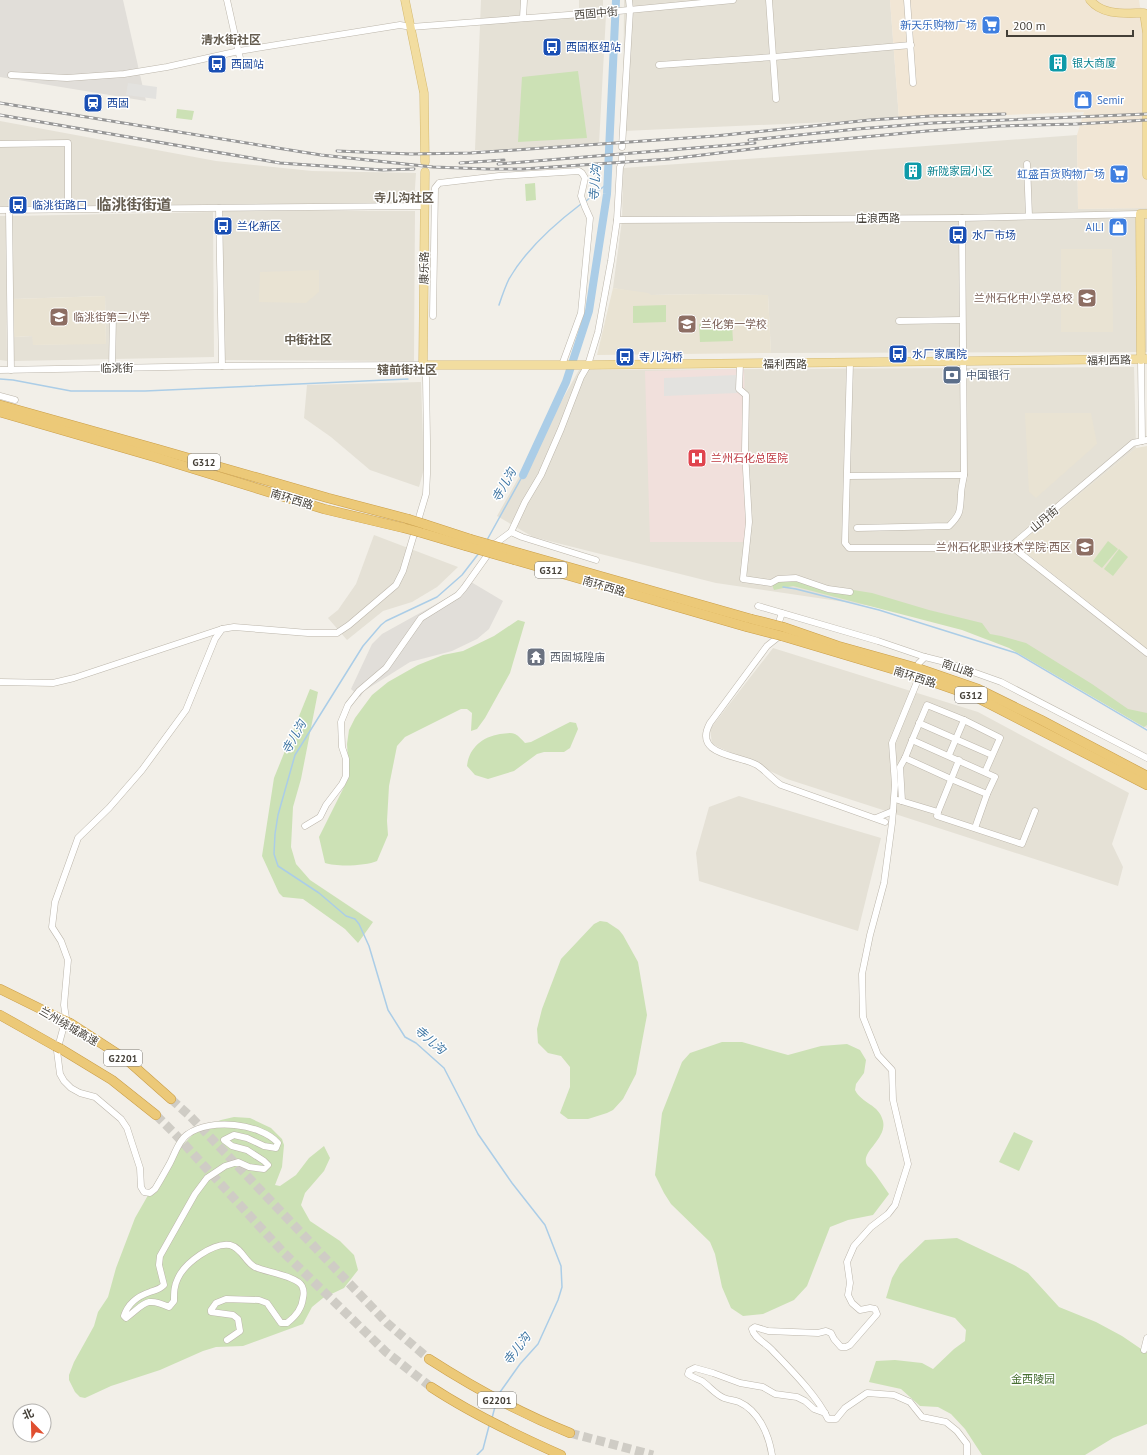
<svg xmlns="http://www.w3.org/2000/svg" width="1147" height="1455" font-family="'PT Sans','Noto Sans SC',sans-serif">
  <rect width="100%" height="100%" fill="#f2efe8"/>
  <g fill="#e5e1d6">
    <polygon points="481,0 525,0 523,20 606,15 599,144 515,150 475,150"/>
    <polygon points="579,0 603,0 603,7 579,8"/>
    <polygon points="624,0 890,0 899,119 623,131"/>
    <polygon points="0,121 216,161 312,171 416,173 414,203 0,206"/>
    <polygon points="1077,135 1078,209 1147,208 1147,352 771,353 768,295 703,294 651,295 613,288 622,220 623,168"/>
    <polygon points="223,210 415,211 414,361 222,360"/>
    <polygon points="213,212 214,357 14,361 14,337 33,336 33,345 106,343 105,296 13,299 12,216"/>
    <polygon points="0,216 6,216 7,361 0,360"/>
    <polygon points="1134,367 1136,448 1022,541 1025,552 1147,649 1147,728 1142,726 981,629 933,615 716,583 533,537 497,516 579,370"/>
    <polygon points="421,382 424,469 419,487 370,470 331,437 304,418 307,385"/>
    <polygon points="374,535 458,567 437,587 412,602 383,611 347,640 328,618 338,610 356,584"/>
    <polygon points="773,648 978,712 1129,793 1112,844 1123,867 1118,886 787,779 712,744 710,729"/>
    <polygon points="739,796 881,838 858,931 699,881 696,853 709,807"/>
  </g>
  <polygon fill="#f1e6d5" points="890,0 1139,0 1140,7 1147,11 1147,208 1078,209 1077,135 1084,112 899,119"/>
  <g fill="#e1ded9">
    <polygon points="0,0 123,0 146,101 0,77"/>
    <polygon points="466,579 503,601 489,629 477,639 452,651 410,662 364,691 360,697 351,689 372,644 382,634 456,593"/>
  </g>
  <g fill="#e9e3d3">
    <polygon points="1061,249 1112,249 1113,332 1061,332"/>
    <polygon points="319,270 319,292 306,303 259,302 260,272"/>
    <polygon points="613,288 648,293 651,295 703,294 768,295 771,353 597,355"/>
    <polygon points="105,296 106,344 33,345 32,336 14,337 13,299"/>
    <polygon points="1025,413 1091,413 1097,444 1036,498 1029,492"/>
    <polygon points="1147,446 1147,649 1025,552 1022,541 1136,448"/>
  </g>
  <polygon fill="#f1e0dc" points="744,369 748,520 744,542 650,542 645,371"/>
  <g fill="#cce1b5">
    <polygon points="578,71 587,138 518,142 522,77"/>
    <polygon points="177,109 194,111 192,120 176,118"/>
    <polygon points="535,183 536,200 526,201 525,184"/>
    <polygon points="666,305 666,322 633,323 633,306"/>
    <polygon points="699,324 732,324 733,341 700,342"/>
    <polygon points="1108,541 1118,549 1102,568 1093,561"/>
    <polygon points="1119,549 1128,557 1113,576 1104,569"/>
    <polygon points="786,577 822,585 872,593 929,610 982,623 990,634 1001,636 1026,643 1092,684 1128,709 1147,713 1147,725 1144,727 1009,648 962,630 793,586 774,590 772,585"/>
    <path d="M 518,620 L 525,622 L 510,673 L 485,718 L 477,729 L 471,731 L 472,713 L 467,709 L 461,709 L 405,737 L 397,746 L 389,786 L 387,821 L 388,835 L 377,861 C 366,866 336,867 325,863 L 319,837 L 349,777 L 347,744 L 349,730 L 355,718 L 372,695 L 388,682 L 418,665 L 443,655 L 463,651 L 494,636 Z"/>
    <polygon points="310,689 318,692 301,779 293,807 291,847 296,864 310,880 373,922 358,943 345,929 303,899 283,897 279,893 262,856 274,778"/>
    <path d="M 570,722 L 576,723 L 578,729 L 570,748 L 564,752 L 544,752 L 537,754 L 514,771 L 488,779 L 475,775 L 467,766 C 469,748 482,737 500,734 C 505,734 510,732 515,734 C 519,736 522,740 525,743 L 531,742 Z"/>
    <polygon points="600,921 607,922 619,930 623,935 638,962 647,1015 636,1074 623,1099 613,1110 607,1113 588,1119 568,1119 560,1113 570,1087 570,1067 561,1056 548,1053 538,1043 537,1029 542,1009 561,959 594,924"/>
    <path d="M 722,1042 L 742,1042 L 788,1055 L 821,1046 L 847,1044 L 860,1050 L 866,1060 L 864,1073 L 856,1084 L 855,1090 C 862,1104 879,1104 883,1121 C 887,1138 863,1151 866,1162 C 866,1165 869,1167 871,1169 C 878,1177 883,1186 889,1194 L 873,1215 L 848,1220 L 830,1227 L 807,1286 L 794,1300 L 763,1314 L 743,1316 L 731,1308 L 722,1287 L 715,1254 L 710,1242 L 671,1204 L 664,1193 L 655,1175 L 662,1113 L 682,1062 L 690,1053 Z"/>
    <polygon points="234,1117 250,1118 271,1128 282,1139 284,1145 282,1167 275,1185 280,1186 296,1175 309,1158 324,1146 330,1158 324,1171 305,1193 301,1205 310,1221 340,1241 354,1255 358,1270 344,1288 323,1298 312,1307 303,1324 243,1346 216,1347 203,1351 160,1370 111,1386 85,1398 80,1397 75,1392 69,1380 69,1375 74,1362 94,1326 98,1312 108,1297 116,1268 135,1218 167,1162 198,1129 221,1120"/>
    <polygon points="1014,1132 1033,1141 1019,1171 999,1162"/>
    <polygon points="957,1238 1014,1265 1028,1273 1059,1307 1096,1322 1122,1336 1147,1353 1147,1424 1113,1438 1085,1455 982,1455 965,1429 951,1414 938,1407 920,1406 901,1389 869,1382 876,1361 895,1360 922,1363 933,1369 954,1349 965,1341 966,1330 955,1318 886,1298 892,1278 900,1264 925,1240"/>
  </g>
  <g fill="#e3e2df">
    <polygon points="128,83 157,87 156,99 126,95"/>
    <polygon points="737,375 737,393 664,396 664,378"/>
  </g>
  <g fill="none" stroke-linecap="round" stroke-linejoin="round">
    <g stroke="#abcde7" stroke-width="1.5">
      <polyline points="586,201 608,183"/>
      <path d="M 499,305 C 502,296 505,287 509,279 C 525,251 556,223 581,204"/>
      <polyline points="0,379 13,380 71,391 145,391 408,379"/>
      <polyline points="487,540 523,475"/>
      <polyline points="479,553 462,575 437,597 386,621 381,625 363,646 295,755 278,815 275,834 274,854 278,866 319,893 346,916 355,919 359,924 369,946 388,1010 405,1037 416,1043 444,1068 478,1134 512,1183 545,1225 561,1266 562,1287 558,1300 538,1344 520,1364 498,1395"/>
      <polyline points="783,587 796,589 879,610 1016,653 1147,730"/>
      <polyline points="492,1418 496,1403"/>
      <polyline points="477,1455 483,1449 489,1426"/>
    </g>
    <polyline stroke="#abcde7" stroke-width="8" points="523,475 566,382 589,311 607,194 616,0"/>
    <g stroke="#cfccc5" stroke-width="9" stroke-dasharray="9 4.5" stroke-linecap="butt">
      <polyline points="171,1099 191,1117 387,1323 429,1359"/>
      <polyline points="156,1115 175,1134 283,1252 386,1352 431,1387"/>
      <polyline points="570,1433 653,1455"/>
    </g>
    <g stroke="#bcb6ab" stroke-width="7">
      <g id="minor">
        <polyline points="227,0 242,67"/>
        <polyline points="769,0 776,99"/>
        <polyline points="907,0 913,83"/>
        <polyline points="523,18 524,0"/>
        <polyline points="659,65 774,57 911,45"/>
        <polyline points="11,75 67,78 124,74 167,67 239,51 400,25 411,27 608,12 733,0"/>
        <polyline points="0,144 68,143 68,209"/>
        <polyline points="622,147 630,10 629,0"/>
        <polyline points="1027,164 1029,216"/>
        <polyline points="219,208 222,366"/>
        <polyline points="0,210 425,206"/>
        <polyline points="9,210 11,370"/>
        <polyline points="617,220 962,218 1140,214"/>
        <polyline points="433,316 435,188 439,183 499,176 579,171 582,173 585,178 581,196 585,207 590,218 581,313 562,365"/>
        <polyline points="899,321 962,320"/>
        <polyline points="1141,360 1142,441"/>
        <polyline points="850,363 845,543 849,548 1006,548 1011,546 1133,443 1147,440"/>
        <polyline points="740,364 739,389 746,395 745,451 749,522 743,579 771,583 778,579 796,578 828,589 850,592"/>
        <polyline points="112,369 113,314"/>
        <path d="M 0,370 L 222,366 L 423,365 L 426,378 L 427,441 L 427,474 L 426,494 L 403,571 L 396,585 L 349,625 L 337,633 L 308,633 L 234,627 L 222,629 L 215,639 L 186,710 L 142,770 L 109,808 L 78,838 L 55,902 L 52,927 L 61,941 L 68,960 L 64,1005 L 66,1018 L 57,1051 L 60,1074 L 64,1081 L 71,1088 L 80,1093 L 95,1097 L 121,1119 L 127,1128 L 140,1168 L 141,1187 L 144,1192 L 150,1193 L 155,1189 C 160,1181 165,1172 170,1163 C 175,1153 179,1140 188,1134 C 210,1118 260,1123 278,1143 L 276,1148 L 264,1146 L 247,1138 L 234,1135 L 224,1140 L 232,1146 L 247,1150 L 264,1161 L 268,1165 L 264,1169 L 249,1167 L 238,1162 L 225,1166 L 207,1178 L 195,1194 L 160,1256 L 159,1265 L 164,1285 C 159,1290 156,1290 150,1292 C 138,1296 128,1303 124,1316 L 126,1318 C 145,1304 145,1296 169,1307 L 174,1301 C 174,1292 174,1286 178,1278 C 185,1263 213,1242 230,1245 C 242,1248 245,1262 255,1267 C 266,1272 297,1276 302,1286 C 304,1290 304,1294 303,1298 C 302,1308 295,1317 287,1323 L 281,1323 L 267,1303 L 259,1300 L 226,1299 L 216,1303 L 211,1310 L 211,1312 L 233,1315 L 238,1319 L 240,1331 L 227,1340"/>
        <polyline points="0,396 15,400"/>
        <polyline points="848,476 964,475"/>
        <path d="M 857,528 L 949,526 C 961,514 960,511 961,495 C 961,488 963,482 964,475 L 962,218"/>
        <polyline points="511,532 522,537 596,560"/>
        <polyline points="1011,546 1147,653"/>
        <polyline points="758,606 878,641 925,657 945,662 1001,682 1147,758"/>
        <path d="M 782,613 L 779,622 L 777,638 L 767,646 L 710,723 C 692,756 740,755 757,765 C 765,770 772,779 781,785 L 885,822"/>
        <polyline points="919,663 925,657"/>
        <polyline points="0,682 53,683 74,678 222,629"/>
        <path d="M 917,682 L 892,743 L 895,785 L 892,823 L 884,883 L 870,935 L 862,974 L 863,1017 L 878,1055 L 892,1070 L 893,1100 L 908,1164 L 895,1205 L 888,1214 L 871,1227 L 854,1246 L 847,1262 L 850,1283 L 848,1295 L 852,1303 L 860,1310 L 870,1308 L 875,1309 L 877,1314 L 850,1345 L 846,1347 L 841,1347 L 834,1339 L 831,1333 L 826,1331 L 818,1333 L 768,1331 L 755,1327 L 752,1329 C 754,1338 764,1342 771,1349 C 789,1368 816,1394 828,1419 L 836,1419 L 845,1408 L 867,1393 L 894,1395 L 910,1402 L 922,1417 L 946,1422 L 957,1431 L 967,1444 L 967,1455"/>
        <polyline points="919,723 992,755"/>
        <polyline points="912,740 995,777 987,794 975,828"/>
        <polyline points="949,755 964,720"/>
        <polyline points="905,758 951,779 987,794"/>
        <polyline points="898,800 938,812 959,760"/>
        <polyline points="902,801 900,767 905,758 913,738 927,705 964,720 1000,738 985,772"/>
        <polyline points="938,812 937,816 1022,844 1035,811"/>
        <polyline points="876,818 893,811"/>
        <polyline points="305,826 320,817 326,805 342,784 346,776 346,759 342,747 341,722 348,705 359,691 386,668 421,618 458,595 464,588 496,543 511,532 525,502 541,475 561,429 581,377 588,365 598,332 611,261 617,220 620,167 622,163 622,157"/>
        <polyline points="1144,1350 1147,1338"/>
        <path d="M 772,1455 C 769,1435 759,1411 739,1402 C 734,1400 729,1400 724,1398 C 716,1395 709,1386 702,1381 C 697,1379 692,1377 688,1374 L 689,1371 L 695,1368 L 713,1373 L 740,1383 L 763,1387 L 775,1394 L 797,1397 L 805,1401 L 814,1409 L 825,1413"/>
      </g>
    </g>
    <g stroke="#d5ba72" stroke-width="9">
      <g id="major">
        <polyline points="405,0 424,93 425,162"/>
        <path d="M 1090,0 C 1103,16 1125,13 1144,13 L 1147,33 L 1147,175"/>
        <polyline points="425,172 423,365 588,365 1147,359"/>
        <polyline points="1141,360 1140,214 1147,214"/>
      </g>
    </g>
    <g stroke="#ca9e49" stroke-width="10">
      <g id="highway">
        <polyline points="0,405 157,449 328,498 408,519"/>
        <polyline points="0,412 155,457 324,509 404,528"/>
        <polyline points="424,524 470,539"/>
        <polyline points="419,532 466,546"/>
        <polyline points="519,553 751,619"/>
        <polyline points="515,560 747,627"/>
        <polyline points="783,627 838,646 917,668 978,689 1041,720 1147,776"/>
        <polyline points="782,636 916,676 976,697 1147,785"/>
        <polyline points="0,989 61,1019"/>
        <polyline points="0,1015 55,1046"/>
        <polyline points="70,1023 127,1060 171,1099"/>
        <polyline points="61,1049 112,1080 156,1115"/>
        <path d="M 429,1359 C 474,1388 520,1413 570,1433"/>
        <path d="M 431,1387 C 472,1414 516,1435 561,1455"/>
      </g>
    </g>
    <use href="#minor" stroke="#fff" stroke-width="6"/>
    <use href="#major" stroke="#f2dda0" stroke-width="8"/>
    <use href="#highway" stroke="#ecc978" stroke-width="9"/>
    <g stroke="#969696" stroke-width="3">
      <g id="rail">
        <polyline points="0,103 321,155 433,167 488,169 523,169 669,159 800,143 927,131 1001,126 1076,124 1147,120"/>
        <polyline points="0,115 280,163 383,170 414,169"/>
        <polyline points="749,140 857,129 932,123 1147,114"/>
        <polyline points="337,151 411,154 471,153 715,136 870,120 931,116 1005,114"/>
        <polyline points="460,163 504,160"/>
        <polyline points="498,164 755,143"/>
      </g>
    </g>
    <use href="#rail" stroke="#fff" stroke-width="1.5" stroke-dasharray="4.5" stroke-linecap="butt"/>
    <g stroke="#ca9e49" stroke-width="10" stroke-linecap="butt">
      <g id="highway-bridge">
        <polyline points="408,519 424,524"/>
        <polyline points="404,528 419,532"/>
        <polyline points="470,539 519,553"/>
        <polyline points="466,546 515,560"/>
        <polyline points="751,619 783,627"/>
        <polyline points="747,627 782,636"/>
        <polyline points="61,1019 70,1023"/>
        <polyline points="55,1046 61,1049"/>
      </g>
    </g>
    <use href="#highway-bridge" stroke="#ecc978" stroke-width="9"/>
  </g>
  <defs>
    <g id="supermarket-square" transform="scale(1)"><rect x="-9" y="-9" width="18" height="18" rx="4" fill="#3f7fe0" stroke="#fff"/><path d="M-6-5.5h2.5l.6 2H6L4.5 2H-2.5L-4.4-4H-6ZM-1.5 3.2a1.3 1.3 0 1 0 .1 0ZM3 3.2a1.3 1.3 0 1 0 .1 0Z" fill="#fff"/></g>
    <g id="bus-square" transform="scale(1)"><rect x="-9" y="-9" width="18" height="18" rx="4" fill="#1a4fb4" stroke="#fff"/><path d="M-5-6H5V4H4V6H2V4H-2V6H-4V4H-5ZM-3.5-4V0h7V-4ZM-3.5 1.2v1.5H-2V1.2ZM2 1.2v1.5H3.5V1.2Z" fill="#fff"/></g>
    <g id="building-square" transform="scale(1)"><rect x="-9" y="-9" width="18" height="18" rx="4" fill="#0f9aa8" stroke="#fff"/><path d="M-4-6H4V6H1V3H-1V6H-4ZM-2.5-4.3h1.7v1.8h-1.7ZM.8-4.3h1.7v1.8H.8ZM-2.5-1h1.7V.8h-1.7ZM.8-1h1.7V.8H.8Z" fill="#fff"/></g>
    <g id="shop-square" transform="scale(1)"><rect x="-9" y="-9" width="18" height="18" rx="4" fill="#3f7fe0" stroke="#fff"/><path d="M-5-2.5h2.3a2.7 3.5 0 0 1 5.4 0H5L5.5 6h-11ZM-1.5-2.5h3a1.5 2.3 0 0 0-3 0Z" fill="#fff"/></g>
    <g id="station-square" transform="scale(1)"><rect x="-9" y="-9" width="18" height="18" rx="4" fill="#1a4fb4" stroke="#fff"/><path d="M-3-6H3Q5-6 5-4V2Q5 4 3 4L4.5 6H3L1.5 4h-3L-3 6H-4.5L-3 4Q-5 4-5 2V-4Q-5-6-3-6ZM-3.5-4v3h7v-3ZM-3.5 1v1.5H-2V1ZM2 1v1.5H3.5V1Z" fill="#fff"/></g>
    <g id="school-square" transform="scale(1)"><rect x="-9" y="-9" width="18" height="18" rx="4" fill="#8d6e63" stroke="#fff"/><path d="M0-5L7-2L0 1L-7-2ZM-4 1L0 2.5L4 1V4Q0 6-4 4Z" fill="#fff"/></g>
    <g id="bank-square" transform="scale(1)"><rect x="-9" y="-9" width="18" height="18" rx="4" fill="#5c6f8a" stroke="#fff"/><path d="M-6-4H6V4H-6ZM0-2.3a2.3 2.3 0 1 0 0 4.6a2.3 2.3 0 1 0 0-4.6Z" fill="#fff"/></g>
    <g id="hospital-square" transform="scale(1)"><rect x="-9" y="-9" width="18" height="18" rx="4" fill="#e0444e" stroke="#fff"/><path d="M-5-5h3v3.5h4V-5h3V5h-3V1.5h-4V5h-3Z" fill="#fff"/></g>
    <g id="university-square" transform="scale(1)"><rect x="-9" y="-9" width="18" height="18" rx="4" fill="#8d6e63" stroke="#fff"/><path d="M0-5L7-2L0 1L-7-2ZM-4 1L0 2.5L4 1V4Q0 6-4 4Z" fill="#fff"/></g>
    <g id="temple-square" transform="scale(1)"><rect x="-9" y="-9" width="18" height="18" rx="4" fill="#6b7280" stroke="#fff"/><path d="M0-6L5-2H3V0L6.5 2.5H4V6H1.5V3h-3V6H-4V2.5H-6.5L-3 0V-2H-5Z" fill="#fff"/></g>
  </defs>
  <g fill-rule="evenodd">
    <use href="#supermarket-square" x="991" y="25"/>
    <use href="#bus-square" x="552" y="47"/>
    <use href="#building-square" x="1058" y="63"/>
    <use href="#bus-square" x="217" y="64"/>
    <use href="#shop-square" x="1083" y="100"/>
    <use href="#station-square" x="93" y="103"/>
    <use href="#building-square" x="913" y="171"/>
    <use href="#supermarket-square" x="1119" y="174"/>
    <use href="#bus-square" x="18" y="205"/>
    <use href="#bus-square" x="223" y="226"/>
    <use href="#shop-square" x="1118" y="227"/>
    <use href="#bus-square" x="958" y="235"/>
    <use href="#school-square" x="1087" y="298"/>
    <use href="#school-square" x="59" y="317"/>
    <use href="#school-square" x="687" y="324"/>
    <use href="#bus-square" x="898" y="354"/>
    <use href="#bus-square" x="625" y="357"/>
    <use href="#bank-square" x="952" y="375"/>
    <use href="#hospital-square" x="697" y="458"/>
    <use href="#university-square" x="1085" y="547"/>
    <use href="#temple-square" x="536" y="657"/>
  </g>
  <g text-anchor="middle" stroke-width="3" stroke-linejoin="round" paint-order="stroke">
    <g fill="#fff" stroke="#7c7973" stroke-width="1">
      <rect x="188" y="454" width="32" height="16" rx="3"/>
      <rect x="535" y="562" width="32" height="16" rx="3"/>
      <rect x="955" y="687" width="32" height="16" rx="3"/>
      <rect x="104" y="1050" width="38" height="16" rx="3"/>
      <rect x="478" y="1392" width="38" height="16" rx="3"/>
    </g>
    <g font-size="10" font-weight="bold" fill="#443f37">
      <text x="204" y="466">G312</text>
      <text x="551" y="574">G312</text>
      <text x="971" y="699">G312</text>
      <text x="123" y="1062">G2201</text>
      <text x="497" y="1404">G2201</text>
    </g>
    <g font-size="11" fill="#443f37" stroke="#fff">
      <text transform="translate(596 13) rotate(-5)" y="4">西固中街</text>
      <text x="878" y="222">庄浪西路</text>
      <text transform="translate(424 268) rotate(-89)" y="4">康乐路</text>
      <text transform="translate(1109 360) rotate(-1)" y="4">福利西路</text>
      <text x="785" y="368">福利西路</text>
      <text transform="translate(117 368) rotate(-1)" y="4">临洮街</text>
      <text transform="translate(292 499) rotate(17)" y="4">南环西路</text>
      <text transform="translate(1044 519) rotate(-40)" y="4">山丹街</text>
      <text transform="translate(604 586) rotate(16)" y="4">南环西路</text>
      <text transform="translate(958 668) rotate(19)" y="4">南山路</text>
      <text transform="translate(915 677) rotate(18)" y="4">南环西路</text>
      <text transform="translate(69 1026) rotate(30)" y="4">兰州绕城高速</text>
    </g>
    <g font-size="11" fill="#366cbe" stroke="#fff" text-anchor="end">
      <text x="977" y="29">新天乐购物广场</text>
      <text x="1097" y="104" text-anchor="start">Semir</text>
      <text x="1105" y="178">虹盛百货购物广场</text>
      <text x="1104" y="231">AILI</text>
    </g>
    <g font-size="11" fill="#164399" stroke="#fff" text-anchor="start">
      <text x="566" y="51">西固枢纽站</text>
      <text x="231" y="68">西固站</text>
      <text x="107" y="107">西固</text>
      <text x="32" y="209">临洮街路口</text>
      <text x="237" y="230">兰化新区</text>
      <text x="972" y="239">水厂市场</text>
      <text x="912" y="358">水厂家属院</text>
      <text x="639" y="361">寺儿沟桥</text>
    </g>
    <g font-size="11" fill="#0d838f" stroke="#fff" text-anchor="start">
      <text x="1072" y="67">银大商厦</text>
      <text x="927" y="175">新陇家园小区</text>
    </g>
    <g font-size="11" fill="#785e54" stroke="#fff" text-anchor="end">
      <text x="1073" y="302">兰州石化中小学总校</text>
      <text x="73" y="321" text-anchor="start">临洮街第二小学</text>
      <text x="701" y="328" text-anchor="start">兰化第一学校</text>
      <text x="1071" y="551">兰州石化职业技术学院·西区</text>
    </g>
    <g font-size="11" fill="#4e5e75" stroke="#fff" text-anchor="start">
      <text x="966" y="379">中国银行</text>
    </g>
    <g font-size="11" fill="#be3a42" stroke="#fff" text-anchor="start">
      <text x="711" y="462">兰州石化总医院</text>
    </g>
    <g font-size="11" fill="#5b616d" stroke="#fff" text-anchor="start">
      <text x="550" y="661">西固城隍庙</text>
    </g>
    <g font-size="11" fill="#476f32" stroke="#fff">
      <text x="1033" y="1383">金西陵园</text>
    </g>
    <g font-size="12" font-weight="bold" fill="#655d50" stroke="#fff">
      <text x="231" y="44">清水街社区</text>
      <text x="404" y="202">寺儿沟社区</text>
      <text x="308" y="344">中街社区</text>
      <text x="407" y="374">辖前街社区</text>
    </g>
    <g font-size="12" font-style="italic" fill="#3d75a3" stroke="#fff">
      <text transform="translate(595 183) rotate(-86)" y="4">寺儿沟</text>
      <text transform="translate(504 485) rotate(-61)" y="4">寺儿沟</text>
      <text transform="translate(294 737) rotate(-61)" y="4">寺儿沟</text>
      <text transform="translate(430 1040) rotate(40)" y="4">寺儿沟</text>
      <text transform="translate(517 1349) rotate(-53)" y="4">寺儿沟</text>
    </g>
    <g font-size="15" font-weight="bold" fill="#655d50" stroke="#fff">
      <text x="134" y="210">临洮街街道</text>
    </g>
  </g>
  <g transform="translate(32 1423) rotate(337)"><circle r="19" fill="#ffffff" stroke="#b4b2af"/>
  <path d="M0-3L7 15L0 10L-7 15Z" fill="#e04f30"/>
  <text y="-6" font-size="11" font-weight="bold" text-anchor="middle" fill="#443f37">北</text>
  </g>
  <path d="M1007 30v6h126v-6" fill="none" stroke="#443f37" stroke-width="2"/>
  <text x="1013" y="30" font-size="12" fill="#443f37" stroke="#ffffff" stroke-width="3" paint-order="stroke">200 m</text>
</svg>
